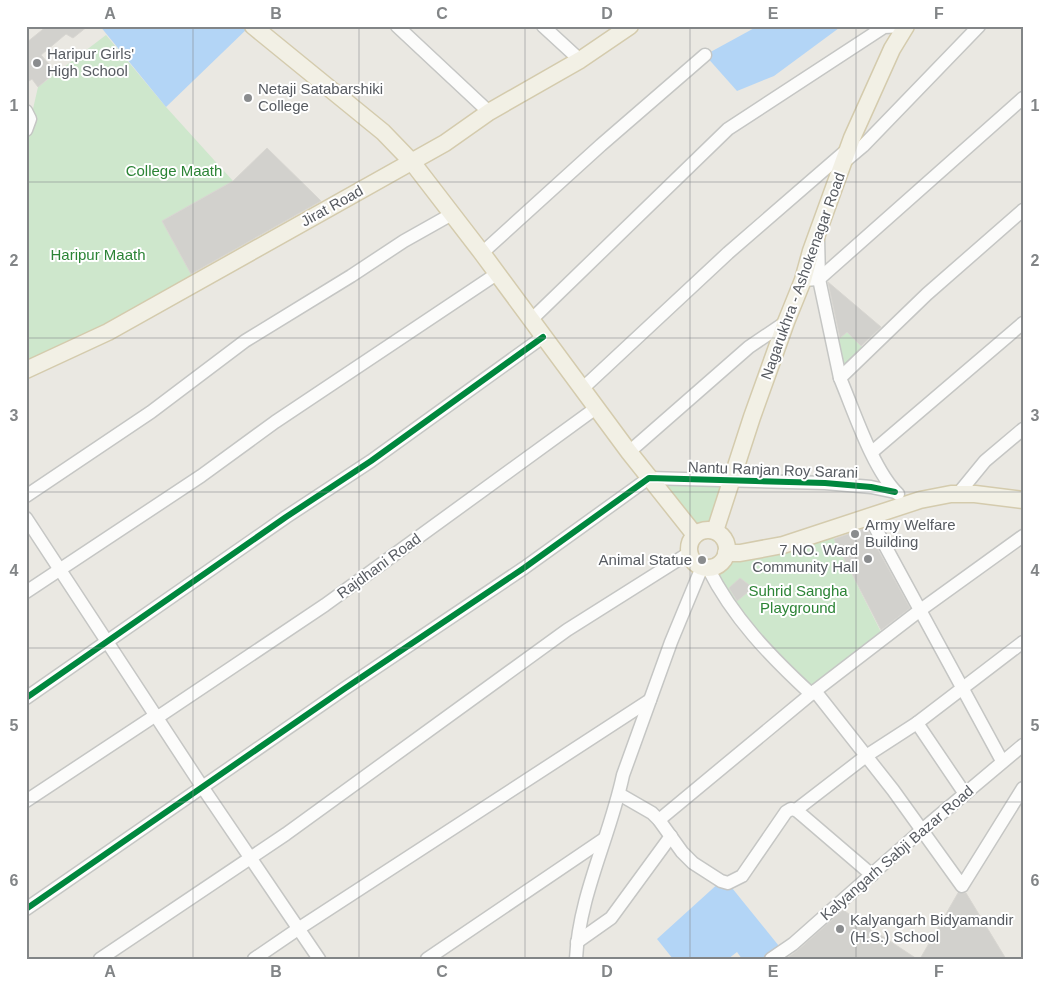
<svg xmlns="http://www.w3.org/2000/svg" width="1049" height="985" font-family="Helvetica,sans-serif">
  <rect width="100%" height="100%" fill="#eae8e2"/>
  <g fill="#cee7cc">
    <polygon points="106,35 166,107 233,181 162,221 196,283 26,371 26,111 30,122 38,87"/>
    <polygon points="847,332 867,352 840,378 833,344"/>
    <polygon points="649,478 731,481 715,531 695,535"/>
    <polygon points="830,531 884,638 811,694 773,659 708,568 720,564 724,559"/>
  </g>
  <g fill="#b3d5f6">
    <polygon points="100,26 250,26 166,107"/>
    <polygon points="758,26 838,26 839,28 774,76 737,91 705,55"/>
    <polygon points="721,881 728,883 783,951 771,959 742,959 737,952 728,959 673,959 657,939"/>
  </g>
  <g fill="#d2d1cd" stroke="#d8d6d1">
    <polygon points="47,26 88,26 73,38 66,34 41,55 56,72 38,87 32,79 26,83 26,43"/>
    <polygon points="267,148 321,201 191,274 162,221 233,181"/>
    <polygon points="828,282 881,327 861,346 847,332 840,338"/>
    <polygon points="866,528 910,608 881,630 834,539"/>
    <polygon points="740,578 753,588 737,601 729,588"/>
    <polygon points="958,893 966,893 1006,959 920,959"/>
    <polygon points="843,910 917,959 786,959 798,950"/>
  </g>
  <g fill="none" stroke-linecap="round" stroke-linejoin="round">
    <g stroke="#c5c6c4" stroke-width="15">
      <g id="minor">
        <polyline points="397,26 489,112"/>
        <polyline points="543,26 580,60"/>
        <polyline points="26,111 30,119 26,130"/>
        <polyline points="844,162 863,146 979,26"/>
        <polyline points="818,238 819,279 840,378"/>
        <polyline points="482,253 601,145 705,55"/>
        <polyline points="803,280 819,279 1023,98"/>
        <polyline points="531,320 728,129 884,27 904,26"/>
        <polyline points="582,389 728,253 848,149"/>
        <polyline points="629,452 749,347 786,322"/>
        <polyline points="872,452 1023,323"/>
        <path d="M 898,494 C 873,470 854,411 840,378 L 927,294 L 1023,210"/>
        <polyline points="958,494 985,461 1023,429"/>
        <polyline points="26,496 151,412 245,341 351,276 404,241 452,214"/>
        <polyline points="26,518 203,788 319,959"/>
        <polyline points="870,518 1002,761"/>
        <path d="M 708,568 C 733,618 770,656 811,694"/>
        <polyline points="26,592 201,476 275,422 498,273"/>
        <polyline points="815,691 893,790 962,886 1023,788"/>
        <polyline points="26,698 286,517 371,461 543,337"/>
        <polyline points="158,717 325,605 596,408"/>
        <polyline points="917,723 965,794"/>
        <polyline points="619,794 652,813 659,820 682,852 693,863 721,881 728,883 742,876 786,812 791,809 796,810 802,815 872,875"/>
        <polyline points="26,801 156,715"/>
        <polyline points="796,810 866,756 917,723 1023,642"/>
        <polyline points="659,820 811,694 919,611 1023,536"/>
        <polyline points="26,909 344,689 524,568 649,478 825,483 871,487 895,492"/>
        <polyline points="577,942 611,918 671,836"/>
        <polyline points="100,959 286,834 567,630 689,553"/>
        <polyline points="254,959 298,929 650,700"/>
        <polyline points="427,959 604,839"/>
        <path d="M 576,959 C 579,895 610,837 623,775 L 671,642 L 702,567"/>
        <polyline points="771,959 793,944 923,829 1023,745"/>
      </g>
    </g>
    <g stroke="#d4cbad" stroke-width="19">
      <g id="major">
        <polyline points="253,26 383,132 412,162 482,253 629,452 695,535"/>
        <polyline points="26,370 108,332 445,143 489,112 580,60 630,26"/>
        <circle cx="708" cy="549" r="19"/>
        <polyline points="715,531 752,417 786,322 803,280 811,251 852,138 892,49 906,26"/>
        <polyline points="726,553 740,553 783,545 920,500 951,494 975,494 1023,500"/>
      </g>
    </g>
    <use href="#minor" stroke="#fcfcfb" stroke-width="12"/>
    <use href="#major" stroke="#f2f0e5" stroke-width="16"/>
    <g stroke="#fff" stroke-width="9">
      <g id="cycleway">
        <polyline points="26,698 286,517 371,461 543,337"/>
        <polyline points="26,909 344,689 524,568 649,478 825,483 871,487 895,492"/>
      </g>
    </g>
    <use href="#cycleway" stroke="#00873e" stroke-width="6"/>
  </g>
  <path fill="none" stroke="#828587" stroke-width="1" stroke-opacity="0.55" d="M 193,26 L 193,959M 359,26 L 359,959M 525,26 L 525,959M 690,26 L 690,959M 856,26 L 856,959M 26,182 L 1023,182M 26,338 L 1023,338M 26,492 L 1023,492M 26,648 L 1023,648M 26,802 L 1023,802"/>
  <g fill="#8a8c8e" stroke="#fff" stroke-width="2">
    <circle cx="37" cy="63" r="5"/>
    <circle cx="248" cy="98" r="5"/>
    <circle cx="855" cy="534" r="5"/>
    <circle cx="868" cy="559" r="5"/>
    <circle cx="702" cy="560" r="5"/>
    <circle cx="840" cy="929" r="5"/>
  </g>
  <g text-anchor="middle" stroke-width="4" stroke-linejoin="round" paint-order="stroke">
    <g font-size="15" fill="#575b61" stroke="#fff" text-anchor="start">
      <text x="47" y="59">Haripur Girls'<tspan x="47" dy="17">High School</tspan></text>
      <text x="258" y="94">Netaji Satabarshiki<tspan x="258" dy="17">College</tspan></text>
      <text x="865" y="530">Army Welfare<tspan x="865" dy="17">Building</tspan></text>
      <text x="858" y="555" text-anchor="end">7 NO. Ward<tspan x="858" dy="17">Community Hall</tspan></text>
      <text x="692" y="565" text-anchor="end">Animal Statue</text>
      <text x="850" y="925">Kalyangarh Bidyamandir<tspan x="850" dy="17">(H.S.) School</tspan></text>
    </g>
    <g font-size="15" fill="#2c8436" stroke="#fff">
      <text x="174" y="176">College Maath</text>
      <text x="98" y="260">Haripur Maath</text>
      <text x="798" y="596">Suhrid Sangha<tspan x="798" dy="17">Playground</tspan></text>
    </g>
    <g font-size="15" fill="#575b61" stroke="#fff">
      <text transform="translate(332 206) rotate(-29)" y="5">Jirat Road</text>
      <text transform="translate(803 276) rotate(-70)" y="5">Nagarukhra - Ashokenagar Road</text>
      <text transform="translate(773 470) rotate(2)" y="5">Nantu Ranjan Roy Sarani</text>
      <text transform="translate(379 566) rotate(-36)" y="5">Rajdhani Road</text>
      <text transform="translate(897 853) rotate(-41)" y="5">Kalyangarh Sabji Bazar Road</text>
    </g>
  </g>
  <rect width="1049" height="985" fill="none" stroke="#ffffff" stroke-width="55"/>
  <rect x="28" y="28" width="994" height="930" fill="none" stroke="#828587" stroke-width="2"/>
  <g font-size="16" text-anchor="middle" font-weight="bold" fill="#828587">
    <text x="110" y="19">A</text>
    <text x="276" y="19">B</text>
    <text x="442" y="19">C</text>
    <text x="607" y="19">D</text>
    <text x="773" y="19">E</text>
    <text x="939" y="19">F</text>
    <text x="14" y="111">1</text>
    <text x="1035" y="111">1</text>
    <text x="14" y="266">2</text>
    <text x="1035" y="266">2</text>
    <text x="14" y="421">3</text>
    <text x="1035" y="421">3</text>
    <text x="14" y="576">4</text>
    <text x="1035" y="576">4</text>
    <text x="14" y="731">5</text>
    <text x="1035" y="731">5</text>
    <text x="14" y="886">6</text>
    <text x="1035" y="886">6</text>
    <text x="110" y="977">A</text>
    <text x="276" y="977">B</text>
    <text x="442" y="977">C</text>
    <text x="607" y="977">D</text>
    <text x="773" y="977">E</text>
    <text x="939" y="977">F</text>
  </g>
</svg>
